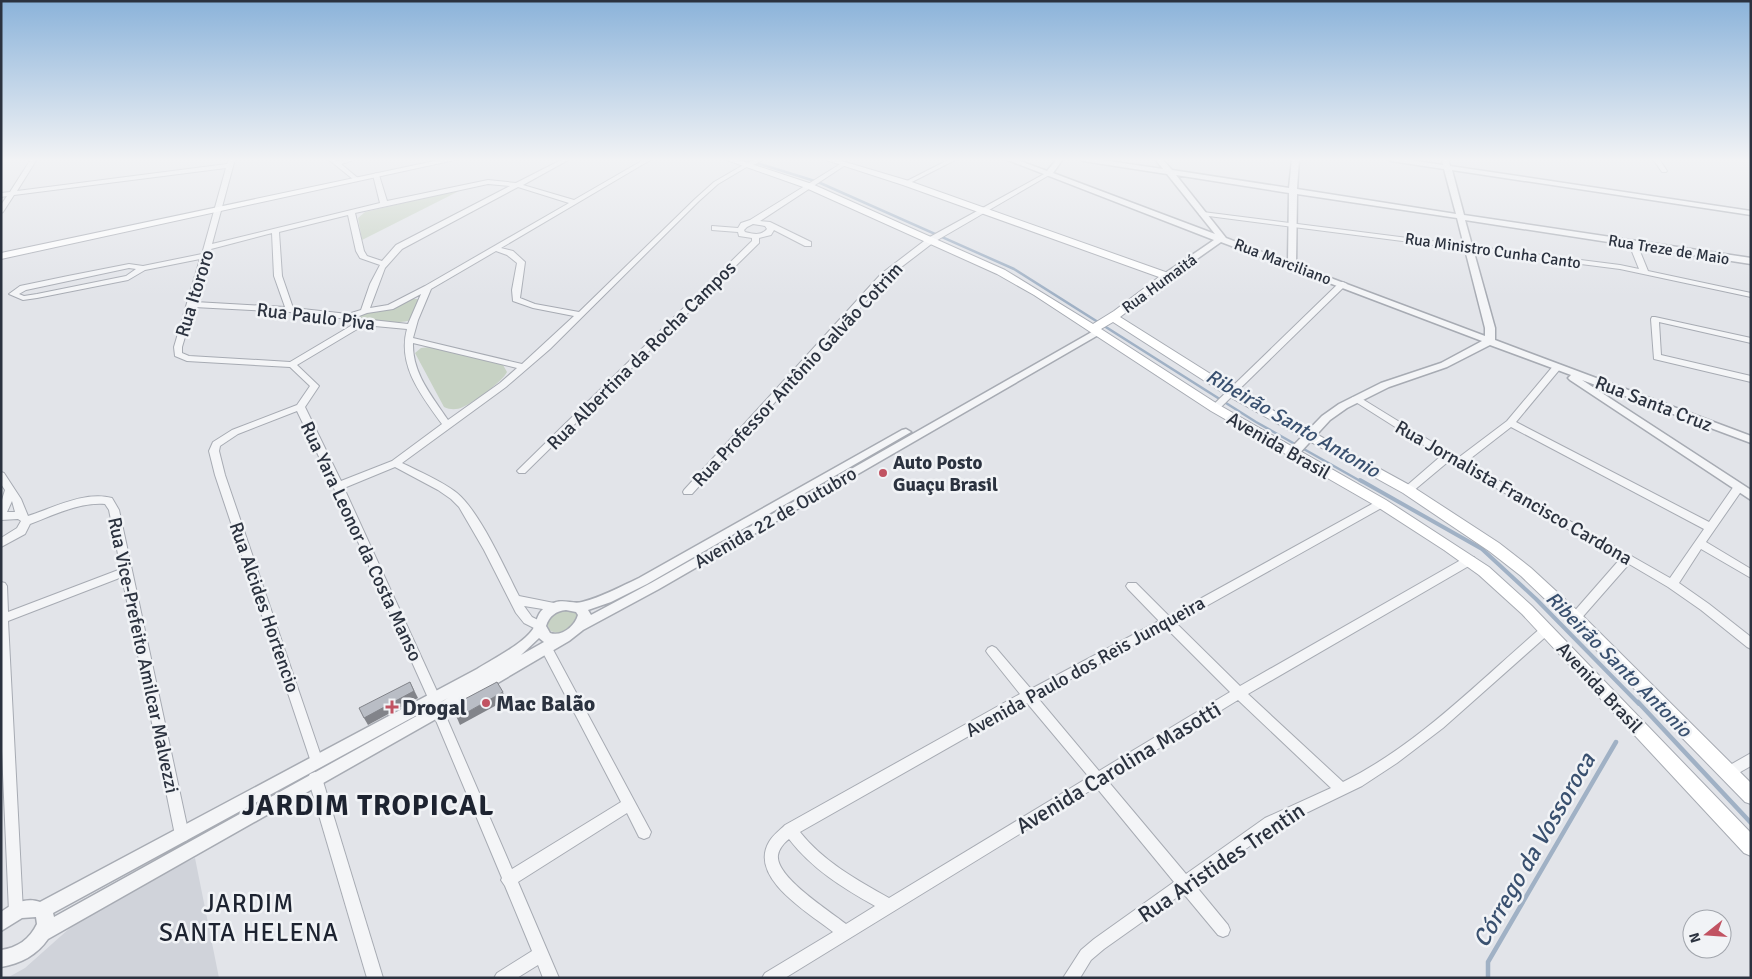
<svg xmlns="http://www.w3.org/2000/svg" width="1752" height="979" font-family="Signika,sans-serif">
  <rect width="100%" height="100%" fill="#e2e4e9"/>
  <polygon fill="#d0d3da" points="195,858 219,978 7,978 25,968 80,919 124,891"/>
  <g fill="#c7d2c4">
    <polygon points="463,189 362,240 358,218 365,212"/>
    <path d="M 411,299 L 418,299 L 411,320 C 401,324 368,323 359,317 L 364,312 L 395,308 Z"/>
    <path d="M 430,347 L 503,365 L 507,372 C 503,381 473,403 463,407 C 457,410 450,410 444,407 L 415,353 L 421,348 Z"/>
    <path d="M 572,609 L 579,614 L 574,629 L 558,634 L 549,630 L 547,622 C 552,610 561,610 572,609 Z"/>
  </g>
  <g fill="none" stroke-linecap="round" stroke-linejoin="round">
    <polyline stroke="#a0b1c5" stroke-width="2.5" points="744,159 818,182 1014,269 1256,422 1362,482"/>
    <polyline stroke="#a0b1c5" stroke-width="4" points="1360,480 1482,549 1536,599 1639,704"/>
    <g stroke="#a0b1c5" stroke-width="4.5">
      <polyline points="1638,702 1751,823"/>
      <polyline points="1488,978 1488,962 1616,742"/>
    </g>
    <g stroke="#a7abb3" stroke-width="2">
      <g id="minor">
        <path d="M 31,159 L 37,159 L 17,191 L 227,164 L 229,159 L 235,159 L 212,244 L 380,203 L 373,175 L 376,173 L 379,175 L 387,201 L 488,180 L 516,183 L 563,159 L 570,159 L 523,185 L 574,200 L 645,159 L 652,159 L 501,248 L 513,251 L 525,262 L 520,298 L 535,304 L 579,312 L 695,199 L 714,182 L 745,164 L 750,165 L 718,184 L 699,201 L 550,349 L 506,387 L 402,463 C 420,472 440,480 457,493 C 480,512 505,569 519,596 L 559,604 L 561,607 L 559,610 L 555,611 L 524,606 L 532,617 L 544,623 L 546,626 L 544,629 L 540,631 L 524,623 L 516,613 L 484,550 L 459,507 L 451,499 L 438,490 L 395,467 L 344,488 L 441,700 L 439,704 L 435,705 L 431,704 L 429,700 L 333,486 L 297,411 L 238,434 L 220,446 L 219,451 L 225,475 L 323,762 L 322,766 L 317,768 L 312,766 L 311,762 L 215,475 L 209,451 L 213,442 L 232,430 L 297,405 L 310,386 L 290,367 L 187,361 L 175,356 L 174,347 L 200,259 L 145,270 L 128,280 L 37,298 L 23,300 L 9,294 L 20,286 L 68,276 L 129,264 L 143,266 L 202,254 L 226,168 L 14,195 L 3,212 L 1,213 L 1,205 L 7,196 L 1,197 L 1,193 L 10,192 ZM 488,184 L 510,186 L 396,245 L 382,261 L 367,256 L 364,251 L 355,213 ZM 518,187 L 569,203 L 425,286 L 388,305 L 370,308 L 385,268 L 402,249 ZM 348,215 L 356,251 L 360,258 L 380,265 L 370,284 L 361,310 L 348,314 L 293,308 L 282,276 L 279,232 ZM 272,233 L 274,276 L 285,307 L 195,302 L 211,249 ZM 496,251 L 507,255 L 517,263 L 512,290 L 513,301 L 533,308 L 574,316 L 522,364 L 413,338 L 418,320 L 431,289 ZM 129,268 L 136,269 L 126,276 L 37,294 L 24,296 L 19,294 L 26,290 ZM 421,294 L 408,324 L 354,318 L 367,313 L 393,309 ZM 194,307 L 290,312 L 347,319 L 350,323 L 354,324 L 290,362 L 189,356 L 182,353 L 182,347 ZM 364,325 L 407,329 C 397,366 422,396 442,424 L 392,461 L 341,481 L 305,407 L 319,386 L 297,365 ZM 413,343 L 517,368 L 500,383 L 448,420 C 432,396 412,373 413,343 Z"/>
        <polygon points="328,159 334,159 337,161 355,159 354,160 341,164 359,179 354,180"/>
        <polygon points="950,159 957,159 908,184 903,183"/>
        <polygon points="1653,159 1659,159 1667,171 1666,172 1662,172"/>
        <path d="M 842,163 L 847,164 L 760,221 L 770,222 L 811,242 L 811,246 L 805,246 L 774,230 L 771,235 L 759,238 L 759,243 L 525,473 L 519,473 L 517,471 L 519,469 L 752,241 L 752,238 L 739,236 L 738,232 L 712,230 L 712,226 L 738,228 L 741,223 L 750,220 ZM 753,224 L 765,226 L 767,229 C 761,236 753,234 745,232 L 744,230 L 747,227 Z"/>
        <polygon points="1046,173 1051,174 934,242 887,278 692,494 684,494 683,492 684,490 881,274 928,238"/>
        <polygon points="1203,212 1620,265 1639,269 1629,244 1633,242 1637,244 1648,271 1751,293 1751,297 1620,269 1201,215 1199,214"/>
        <polygon points="1340,282 1343,282 1347,284 1218,410 1212,410 1210,408 1212,406"/>
        <polygon points="1652,317 1655,317 1751,338 1751,343 1659,322 1661,355 1751,376 1751,382 1654,359 1651,319"/>
        <path d="M 1557,364 L 1561,367 L 1560,369 L 1516,422 L 1709,522 L 1734,486 L 1742,486 L 1743,488 L 1742,490 L 1706,542 L 1751,569 L 1751,578 L 1701,549 L 1679,583 L 1709,604 L 1751,637 L 1751,649 L 1747,647 L 1701,610 L 1668,587 L 1629,564 L 1579,621 L 1575,623 L 1571,621 L 1569,618 L 1571,615 L 1620,559 L 1449,461 L 1412,492 L 1404,492 L 1403,490 L 1404,488 L 1441,456 L 1351,399 L 1353,397 L 1359,397 L 1458,458 L 1507,421 L 1554,365 ZM 1511,427 L 1704,529 L 1670,578 L 1466,462 Z"/>
        <path d="M 1,472 L 4,473 L 21,499 L 28,516 C 53,508 84,491 112,498 L 119,510 L 189,835 L 187,840 L 182,842 L 177,840 L 175,835 L 122,577 L 8,621 L 23,912 L 21,917 L 16,919 L 11,917 L 9,912 L 1,728 L 1,582 L 5,583 L 7,586 L 8,612 L 121,569 L 109,510 L 105,504 C 79,502 54,515 30,524 L 25,534 L 1,547 L 1,538 L 17,528 L 21,521 L 18,519 L 1,520 L 1,503 L 5,490 L 1,484 ZM 12,501 L 15,512 L 7,512 Z"/>
        <path d="M 1381,499 L 1386,503 L 1385,506 L 1176,623 L 1240,686 L 1466,557 L 1474,557 L 1475,560 L 1474,563 L 1248,694 L 1343,782 C 1418,745 1479,681 1542,627 L 1546,625 L 1550,627 L 1552,630 L 1550,633 L 1443,728 L 1397,763 L 1362,786 L 1275,828 L 1195,885 L 1228,925 L 1230,930 L 1228,935 L 1223,937 L 1218,935 L 1183,893 L 1104,949 L 1091,960 L 1080,978 L 1063,978 L 1081,950 L 1094,939 L 1174,882 L 1096,787 L 785,978 L 762,978 L 765,973 L 833,932 C 809,913 748,878 769,842 C 773,835 780,830 785,825 L 1020,694 L 988,654 L 986,651 L 988,648 L 992,646 L 996,648 L 1031,689 L 1159,621 L 1128,589 L 1126,586 L 1128,583 L 1136,583 L 1169,616 ZM 1166,628 L 1230,692 L 1099,771 L 1037,697 ZM 1238,700 L 1331,788 L 1265,818 L 1186,874 L 1107,780 ZM 1027,703 L 1089,777 L 889,898 C 857,880 824,862 800,832 ZM 789,839 C 812,869 843,888 875,906 L 846,924 C 830,911 775,877 778,855 C 779,849 784,843 789,839 Z"/>
        <polygon points="546,642 550,644 651,832 649,837 644,839 639,837 627,813 518,882 559,978 543,978 538,965 517,978 494,978 497,973 532,951 505,886 501,880 502,878 432,711 434,707 438,706 442,707 512,869 621,802 540,647 542,644"/>
        <polygon points="1751,753 1751,766 1728,779 1723,777 1721,773 1723,769"/>
        <polygon points="315,772 320,774 322,778 383,978 367,978 308,778 310,774"/>
      </g>
    </g>
    <g stroke="#a7abb3" stroke-width="3">
      <g id="tertiary">
        <polygon points="755,159 764,159 750,167 743,165"/>
        <path d="M 1005,159 L 1015,159 L 1047,171 L 1057,159 L 1063,159 L 1053,173 L 1215,234 L 1167,174 L 1083,161 L 1079,159 L 1095,159 L 1163,169 L 1155,159 L 1162,159 L 1172,170 L 1289,188 L 1292,159 L 1299,159 L 1297,189 L 1456,214 L 1444,169 L 1391,161 L 1387,159 L 1403,159 L 1443,165 L 1442,159 L 1448,159 L 1450,166 L 1751,211 L 1751,215 L 1452,170 L 1464,215 L 1751,258 L 1751,264 L 1465,220 L 1495,328 L 1495,340 L 1751,436 L 1751,443 L 1582,380 L 1751,490 L 1751,500 L 1570,380 L 1568,378 L 1571,375 L 1490,345 L 1447,367 L 1389,387 L 1347,408 L 1330,420 L 1297,456 L 1289,456 L 1288,453 L 1289,450 L 1322,416 L 1339,404 L 1381,383 L 1441,363 L 1482,341 L 1221,242 L 1170,278 L 1164,278 L 1164,274 L 1214,240 ZM 1176,175 L 1289,193 L 1288,262 L 1226,238 ZM 1297,194 L 1457,218 L 1485,328 L 1485,336 L 1296,265 Z"/>
        <path d="M 1097,329 L 1102,332 L 1100,334 L 659,589 L 583,630 L 569,641 L 443,715 L 48,939 C 37,955 20,964 1,967 L 1,950 C 17,948 30,939 37,924 L 36,917 L 22,918 L 1,931 L 1,912 C 12,904 26,897 40,902 L 477,669 C 493,659 523,644 533,629 C 537,622 537,612 546,607 C 562,596 570,605 582,602 C 602,597 620,587 639,578 L 902,430 L 906,429 L 911,432 L 647,584 L 611,602 L 588,610 L 591,615 L 651,583 ZM 566,610 L 576,612 L 578,615 C 575,626 562,637 550,633 L 546,626 C 549,616 556,611 566,610 ZM 539,638 L 544,642 L 521,655 ZM 448,698 L 433,707 L 54,917 L 53,913 Z"/>
      </g>
    </g>
    <g stroke="#a7abb3" stroke-width="2">
      <g id="secondary">
        <polygon points="444,159 459,159 1,259 1,253"/>
        <polygon points="724,159 736,159 812,184 1005,270 1093,324 1114,311 1159,277 903,185 823,159 835,159 909,181 1171,274 1171,278 1120,317 1236,390 1413,487 1499,543 1531,568 1581,614 1751,783 1751,804 1745,802 1569,622 1521,576 1489,551 1403,493 1228,396 1113,322 1101,329 1219,405 1386,500 1489,567 1532,606 1751,833 1751,856 1744,853 1522,614 1479,575 1444,550 1376,506 1211,411 1034,295 997,274 806,188"/>
      </g>
    </g>
    <use href="#minor" fill="#f4f5f7" fill-rule="evenodd"/>
    <use href="#tertiary" fill="#f4f5f7" fill-rule="evenodd"/>
    <use href="#secondary" fill="#fff" fill-rule="evenodd"/>
  </g>
  <g fill="#82848a">
    <polygon points="410,682 418,698 368,725 364,718"/>
    <polygon points="503,692 506,700 460,725 457,718"/>
  </g>
  <g fill="#b9bdc5" stroke="#82848a">
    <polygon points="410,682 414,691 364,718 359,708"/>
    <polygon points="497,682 503,692 457,718 463,700"/>
  </g>
  <linearGradient id="sky" x2="0" y2="1"><stop stop-color="#8bb3da"/><stop offset="0.54" stop-color="#f2f3f5"/><stop offset="1" stop-color="#f2f3f5" stop-opacity="0"/></linearGradient>
  <rect width="1752" height="296" fill="url(#sky)"/>
  <g fill="#c15362" stroke="#f1f3f6" stroke-width="2">
    <circle cx="883" cy="473" r="5"/>
    <circle cx="486" cy="703" r="5"/>
    <path d="M389.5 699.5h5v5h5v5h-5v5h-5v-5h-5v-5h5z"/>
  </g>
  <g text-anchor="middle" stroke-width="5" stroke-linejoin="round" paint-order="stroke">
    <g font-size="16" fill="#2b323f" stroke="#f1f3f6">
      <text transform="translate(1669 249) rotate(9)" y="6">Rua Treze de Maio</text>
      <text transform="translate(1493 250) rotate(8)" y="6">Rua Ministro Cunha Canto</text>
      <text transform="translate(1283 261) rotate(21)" y="6">Rua Marciliano</text>
      <text transform="translate(1159 283) rotate(-36)" y="6">Rua Humaitá</text>
    </g>
    <g font-size="19" fill="#2b323f" stroke="#f1f3f6">
      <text transform="translate(194 293) rotate(-73)" y="7">Rua Itororo</text>
      <text transform="translate(316 316) rotate(7)" y="7">Rua Paulo Piva</text>
      <text transform="translate(641 355) rotate(-45)" y="7">Rua Albertina da Rocha Campos</text>
      <text transform="translate(797 374) rotate(-47)" y="7">Rua Professor Antônio Galvão Cotrim</text>
      <text transform="translate(1654 403) rotate(21)" y="7">Rua Santa Cruz</text>
      <text transform="translate(1279 445) rotate(30)" y="7">Avenida Brasil</text>
      <text transform="translate(1514 492) rotate(30)" y="7">Rua Jornalista Francisco Cardona</text>
      <text transform="translate(775 517) rotate(-30)" y="7">Avenida 22 de Outubro</text>
      <text transform="translate(362 541) rotate(65)" y="7">Rua Yara Leonor da Costa Manso</text>
      <text transform="translate(265 607) rotate(71)" y="7">Rua Alcides Hortencio</text>
      <text transform="translate(144 655) rotate(78)" y="7">Rua Vice-Prefeito Amilcar Malvezzi</text>
      <text transform="translate(1085 666) rotate(-29)" y="7">Avenida Paulo dos Reis Junqueira</text>
      <text transform="translate(1600 687) rotate(47)" y="7">Avenida Brasil</text>
    </g>
    <g font-size="19" font-weight="bold" fill="#2b323f" stroke="#f1f3f6" text-anchor="start">
      <text x="893" y="469">Auto Posto<tspan x="893" dy="22">Guaçu Brasil</tspan></text>
    </g>
    <g font-size="20" font-style="italic" fill="#39506f" stroke="#f1f3f6">
      <text transform="translate(1293 423) rotate(30)" y="7">Ribeirão Santo Antonio</text>
      <text transform="translate(1619 664) rotate(45)" y="7">Ribeirão Santo Antonio</text>
    </g>
    <g font-size="22" font-weight="bold" fill="#2b323f" stroke="#f1f3f6" text-anchor="start">
      <text x="496" y="711">Mac Balão</text>
      <text x="402" y="715">Drogal</text>
    </g>
    <g font-size="22" fill="#2b323f" stroke="#f1f3f6">
      <text transform="translate(1118 767) rotate(-31)" y="8">Avenida Carolina Masotti</text>
      <text transform="translate(1221 862) rotate(-34)" y="8">Rua Aristides Trentin</text>
    </g>
    <g font-size="24" font-style="italic" fill="#39506f" stroke="#f1f3f6">
      <text transform="translate(1534 850) rotate(-60)" y="8">Córrego da Vossoroca</text>
    </g>
    <g font-size="25" letter-spacing="1" fill="#1d2330" stroke="#f1f3f6">
      <text x="249" y="912">JARDIM<tspan x="249" dy="29">SANTA HELENA</tspan></text>
    </g>
    <g font-size="29" font-weight="bold" letter-spacing="1" fill="#1d2330" stroke="#f1f3f6">
      <text x="368" y="815">JARDIM TROPICAL</text>
    </g>
  </g>
  <rect width="1752" height="979" fill="none" stroke="#2b323f" stroke-width="5"/>
  <g transform="translate(1707 934) rotate(253)"><circle r="24" fill="#f1f3f6" stroke="#a2a6ad"/>
  <path d="M0-4L9 19L0 12L-9 19Z" fill="#c15362"/>
  <text y="-8" font-size="14" font-weight="bold" text-anchor="middle" fill="#2b323f">N</text>
  </g>
</svg>
